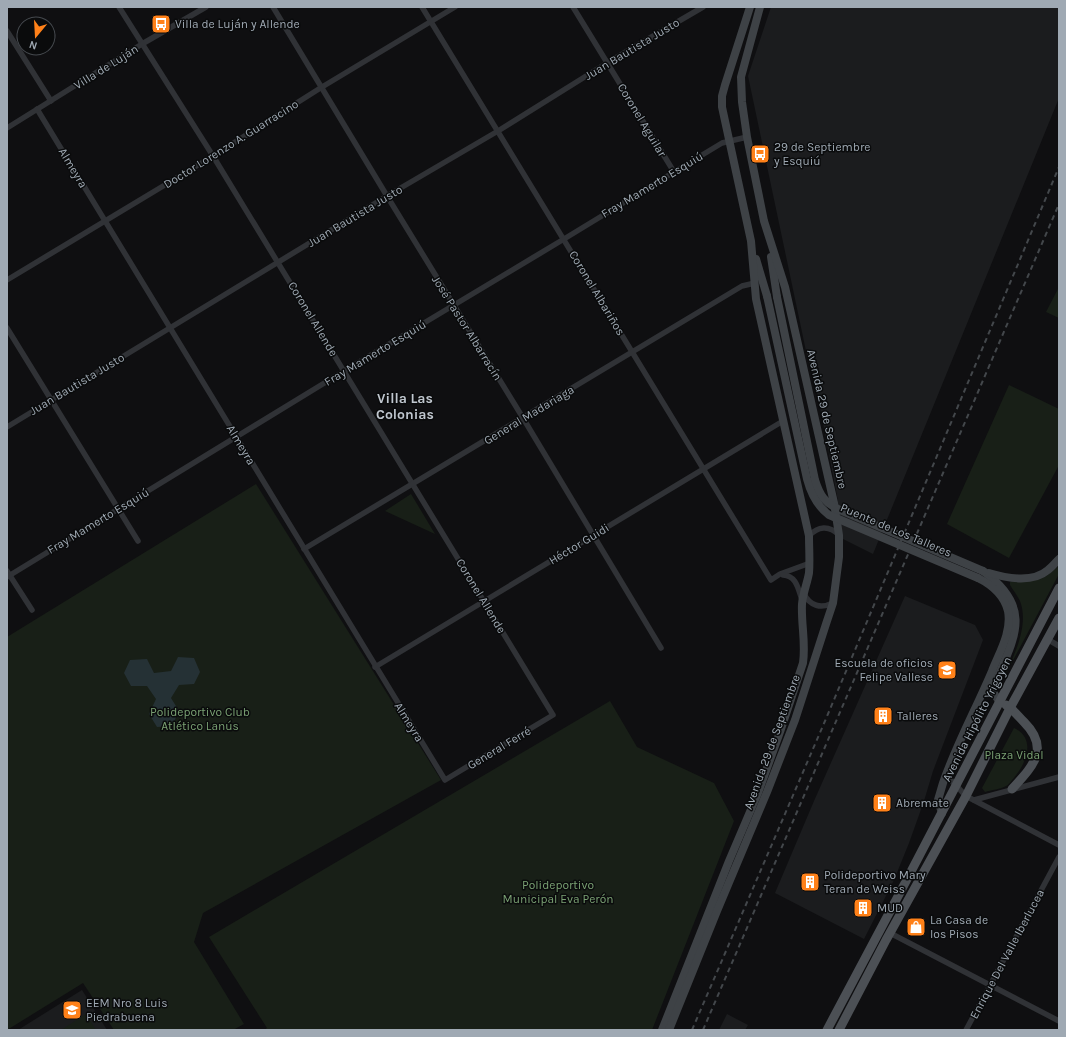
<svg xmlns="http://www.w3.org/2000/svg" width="1066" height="1037" font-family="Karla,sans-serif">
  <rect width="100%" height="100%" fill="#0f0f11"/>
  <g fill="#1b1c1e">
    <polygon points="771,7 1059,7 1059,98 873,554 837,536 838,501 818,397 806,351 748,76"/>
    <polygon points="905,596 975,625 983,640 933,771 924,801 909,843 894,880 864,939 775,893 814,801"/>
    <polygon points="82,990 107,1030 18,1030"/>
    <polygon points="727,1014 748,1025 745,1030 719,1030"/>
  </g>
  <g fill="#181f17">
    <polygon points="1059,287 1059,318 1046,312"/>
    <polygon points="1009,385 1059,409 1059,465 1009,558 947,524"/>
    <polygon points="256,484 441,780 203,913 194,942 244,1024 233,1030 114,1030 83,983 7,1030 7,637"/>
    <polygon points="411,494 435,534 385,511"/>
    <path d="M 1059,566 L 1059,574 L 1001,683 C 1012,660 1030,627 1020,601 C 1017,595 1013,590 1010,585 L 1010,582 L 1045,577 Z"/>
    <polygon points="610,701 637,747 714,783 734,821 652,1030 264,1030 267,1028 209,937"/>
    <path d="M 1014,728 C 1037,739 1026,764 1013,779 C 1011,781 1009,785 1006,786 C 1001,789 991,790 985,792 L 982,788 Z"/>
    <polygon points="86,1014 96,1030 61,1030"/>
  </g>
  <polygon fill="#253135" points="178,657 194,658 200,672 194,684 179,685 171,698 179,711 172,726 157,727 149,714 156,699 147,686 131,686 124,673 130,660 147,659 154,673 171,671"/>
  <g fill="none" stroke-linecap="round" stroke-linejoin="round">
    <g stroke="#303236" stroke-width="5.5">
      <polyline points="273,7 387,196 523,418 661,648"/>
      <polyline points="422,7 771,580 780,574 810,563"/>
      <polyline points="573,7 674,172"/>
      <polyline points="7,31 51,101"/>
      <polyline points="37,109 445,780 553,715 213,156 119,7"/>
      <polyline points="7,128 142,44 206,7"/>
      <polyline points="7,280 213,156 322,87 455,7"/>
      <polyline points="7,328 138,541"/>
      <polyline points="7,427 387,196 498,131 607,63 703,7"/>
      <path d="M 809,536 C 818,526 829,525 839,535"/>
      <polyline points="304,549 742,286 755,283"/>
      <polyline points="7,571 32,610"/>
      <path d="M 783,575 C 797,576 798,589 802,600"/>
      <polyline points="7,577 344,371 564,239 674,172 722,143 747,137"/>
      <path d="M 804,594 C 810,606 821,609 833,603"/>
      <polyline points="1047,639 1059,646"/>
      <polyline points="375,667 783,421"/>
      <polyline points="946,775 966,796 1059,845"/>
      <polyline points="974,800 1059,777"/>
      <polyline points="890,933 1059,1021"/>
      <polyline points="966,1030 1059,857"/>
    </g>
    <g stroke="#3e4246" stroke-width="8">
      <polyline points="771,257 777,297"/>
      <polyline points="756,259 767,296"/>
      <path d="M 983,571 C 1034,608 1015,637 994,685 L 993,692 L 999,701"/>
      <path d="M 989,573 C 1006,578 1033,583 1048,570 C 1052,567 1056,562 1059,559"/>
      <path d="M 942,813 L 938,800 L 943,783 C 956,745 976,709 992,671 C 999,653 1012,632 1008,611 C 1004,595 992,585 978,578"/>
      <path d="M 662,1030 L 729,861 L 758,793 L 780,732 L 803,663 C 806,643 801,624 802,604 C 803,593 807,584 809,573 C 810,561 809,548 809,536 L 756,299 L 751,241 L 722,107 L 722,96 L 725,85 L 750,7"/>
      <polyline points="669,1030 717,911 767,792 795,720 826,624 833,603 839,557 839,535 834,503 785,287 764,221 747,137 742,102 741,77 760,7"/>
    </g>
    <g stroke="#4c5055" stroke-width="9">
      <path d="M 1006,705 C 1013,709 1018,716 1024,722 C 1051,749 1032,767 1012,789"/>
      <polyline points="827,1030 904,885 1059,588"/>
      <polyline points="839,1030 886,940 966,796 1010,708 1059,618"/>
    </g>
    <g stroke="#43474b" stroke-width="2" stroke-dasharray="5 4" stroke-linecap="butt">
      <polyline points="692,1030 825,721 1059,167"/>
      <polyline points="703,1030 1059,204"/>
    </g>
    <g stroke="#3e4246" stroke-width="8">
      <path d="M 767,296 L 807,479 C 811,494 817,506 829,515 L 978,578"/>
      <path d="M 777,297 L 815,480 C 820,496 825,503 840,510 L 983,571"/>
    </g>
  </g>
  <defs>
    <g id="bus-square" transform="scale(1)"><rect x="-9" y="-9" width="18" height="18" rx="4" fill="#ff8119" stroke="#0a0b0c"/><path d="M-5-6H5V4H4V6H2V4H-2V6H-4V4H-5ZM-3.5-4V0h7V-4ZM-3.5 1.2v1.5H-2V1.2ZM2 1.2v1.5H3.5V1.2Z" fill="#fff"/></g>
    <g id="university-square" transform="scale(1)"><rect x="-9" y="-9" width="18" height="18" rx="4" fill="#ff8119" stroke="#0a0b0c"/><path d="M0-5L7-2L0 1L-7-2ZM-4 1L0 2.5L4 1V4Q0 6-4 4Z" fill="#fff"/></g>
    <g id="building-square" transform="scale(1)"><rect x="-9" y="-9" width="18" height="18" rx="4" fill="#ff8119" stroke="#0a0b0c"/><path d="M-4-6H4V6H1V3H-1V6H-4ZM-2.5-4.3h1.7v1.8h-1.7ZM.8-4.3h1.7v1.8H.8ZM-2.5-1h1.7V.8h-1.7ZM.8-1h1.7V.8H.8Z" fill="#fff"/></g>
    <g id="shop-square" transform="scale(1)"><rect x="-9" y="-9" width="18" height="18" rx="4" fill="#ff8119" stroke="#0a0b0c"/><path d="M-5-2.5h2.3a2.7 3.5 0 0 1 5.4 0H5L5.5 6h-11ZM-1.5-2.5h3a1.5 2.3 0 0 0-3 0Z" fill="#fff"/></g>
    <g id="school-square" transform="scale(1)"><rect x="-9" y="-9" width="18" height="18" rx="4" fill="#ff8119" stroke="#0a0b0c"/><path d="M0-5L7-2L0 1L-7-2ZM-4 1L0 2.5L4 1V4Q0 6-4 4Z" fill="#fff"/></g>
  </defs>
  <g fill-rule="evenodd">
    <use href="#bus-square" x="161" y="24"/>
    <use href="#bus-square" x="760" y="154"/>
    <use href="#university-square" x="947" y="670"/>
    <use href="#building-square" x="883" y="716"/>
    <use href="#building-square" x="882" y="803"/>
    <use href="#building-square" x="810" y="882"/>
    <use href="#building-square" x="863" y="908"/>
    <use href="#shop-square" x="916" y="927"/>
    <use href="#school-square" x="72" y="1010"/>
  </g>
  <g text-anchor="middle" stroke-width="3" stroke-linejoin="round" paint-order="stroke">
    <g font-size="12" fill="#9fa9b3" stroke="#0a0b0c" text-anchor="start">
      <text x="175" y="28">Villa de Luján y Allende</text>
      <text x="774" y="151">29 de Septiembre<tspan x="774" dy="14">y Esquiú</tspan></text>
      <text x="933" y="667" text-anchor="end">Escuela de oficios<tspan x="933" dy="14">Felipe Vallese</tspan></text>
      <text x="897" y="720">Talleres</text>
      <text x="896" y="807">Abremate</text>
      <text x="824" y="879">Polideportivo Mary<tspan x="824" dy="14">Teran de Weiss</tspan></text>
      <text x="877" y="912">MUD</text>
      <text x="930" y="924">La Casa de<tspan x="930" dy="14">los Pisos</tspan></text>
      <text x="86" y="1007">EEM Nro 8 Luis<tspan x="86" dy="14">Piedrabuena</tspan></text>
    </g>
    <g font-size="12" fill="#9fa9b3" stroke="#0a0b0c">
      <text transform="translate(632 49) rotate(-31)" y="4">Juan Bautista Justo</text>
      <text transform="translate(106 67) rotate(-32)" y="4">Villa de Luján</text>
      <text transform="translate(642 120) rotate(59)" y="4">Coronel Aguilar</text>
      <text transform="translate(231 144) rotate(-32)" y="4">Doctor Lorenzo A. Guarracino</text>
      <text transform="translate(73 168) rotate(59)" y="4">Almeyra</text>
      <text transform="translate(652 185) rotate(-31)" y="4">Fray Mamerto Esquiú</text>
      <text transform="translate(355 216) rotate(-31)" y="4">Juan Bautista Justo</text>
      <text transform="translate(597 293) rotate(59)" y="4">Coronel Albariños</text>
      <text transform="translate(313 319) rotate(59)" y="4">Coronel Allende</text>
      <text transform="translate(467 328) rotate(58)" y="4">José Pastor Albarracín</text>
      <text transform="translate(375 353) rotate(-31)" y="4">Fray Mamerto Esquiú</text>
      <text transform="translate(77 384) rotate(-31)" y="4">Juan Bautista Justo</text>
      <text transform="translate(529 415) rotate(-31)" y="4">General Madariaga</text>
      <text transform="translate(827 419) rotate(77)" y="4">Avenida 29 de Septiembre</text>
      <text transform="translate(241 445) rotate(59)" y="4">Almeyra</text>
      <text transform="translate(98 521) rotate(-31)" y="4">Fray Mamerto Esquiú</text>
      <text transform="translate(896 530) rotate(23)" y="4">Puente de Los Talleres</text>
      <text transform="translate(579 544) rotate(-31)" y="4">Héctor Guidi</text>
      <text transform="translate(481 596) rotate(59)" y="4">Coronel Allende</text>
      <text transform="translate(977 719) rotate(-63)" y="4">Avenida Hipólito Yrigoyen</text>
      <text transform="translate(409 722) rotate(58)" y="4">Almeyra</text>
      <text transform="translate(772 742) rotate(-70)" y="4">Avenida 29 de Septiembre</text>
      <text transform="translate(499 748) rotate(-31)" y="4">General Ferré</text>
      <text transform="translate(1007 954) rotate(-62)" y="4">Enrique Del Valle Iberlucea</text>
    </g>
    <g font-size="12" fill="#7aa173" stroke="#0a0b0c">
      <text x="200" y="716">Polideportivo Club<tspan x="200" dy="14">Atlético Lanús</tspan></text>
      <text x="1014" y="759">Plaza Vidal</text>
      <text x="558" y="889">Polideportivo<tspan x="558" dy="14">Municipal Eva Perón</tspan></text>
    </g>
    <g font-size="14" font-weight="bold" fill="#c0c7cf" stroke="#0a0b0c">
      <text x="405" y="403">Villa Las<tspan x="405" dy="16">Colonias</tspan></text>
    </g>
  </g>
  <rect width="1066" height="1037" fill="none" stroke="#9fa9b3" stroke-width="16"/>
  <g transform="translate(36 36) rotate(198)"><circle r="19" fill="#0a0b0c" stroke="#464a4f"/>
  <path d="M0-3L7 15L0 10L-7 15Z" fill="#ff8119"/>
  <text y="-6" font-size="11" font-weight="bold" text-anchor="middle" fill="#9fa9b3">N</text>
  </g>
</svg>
